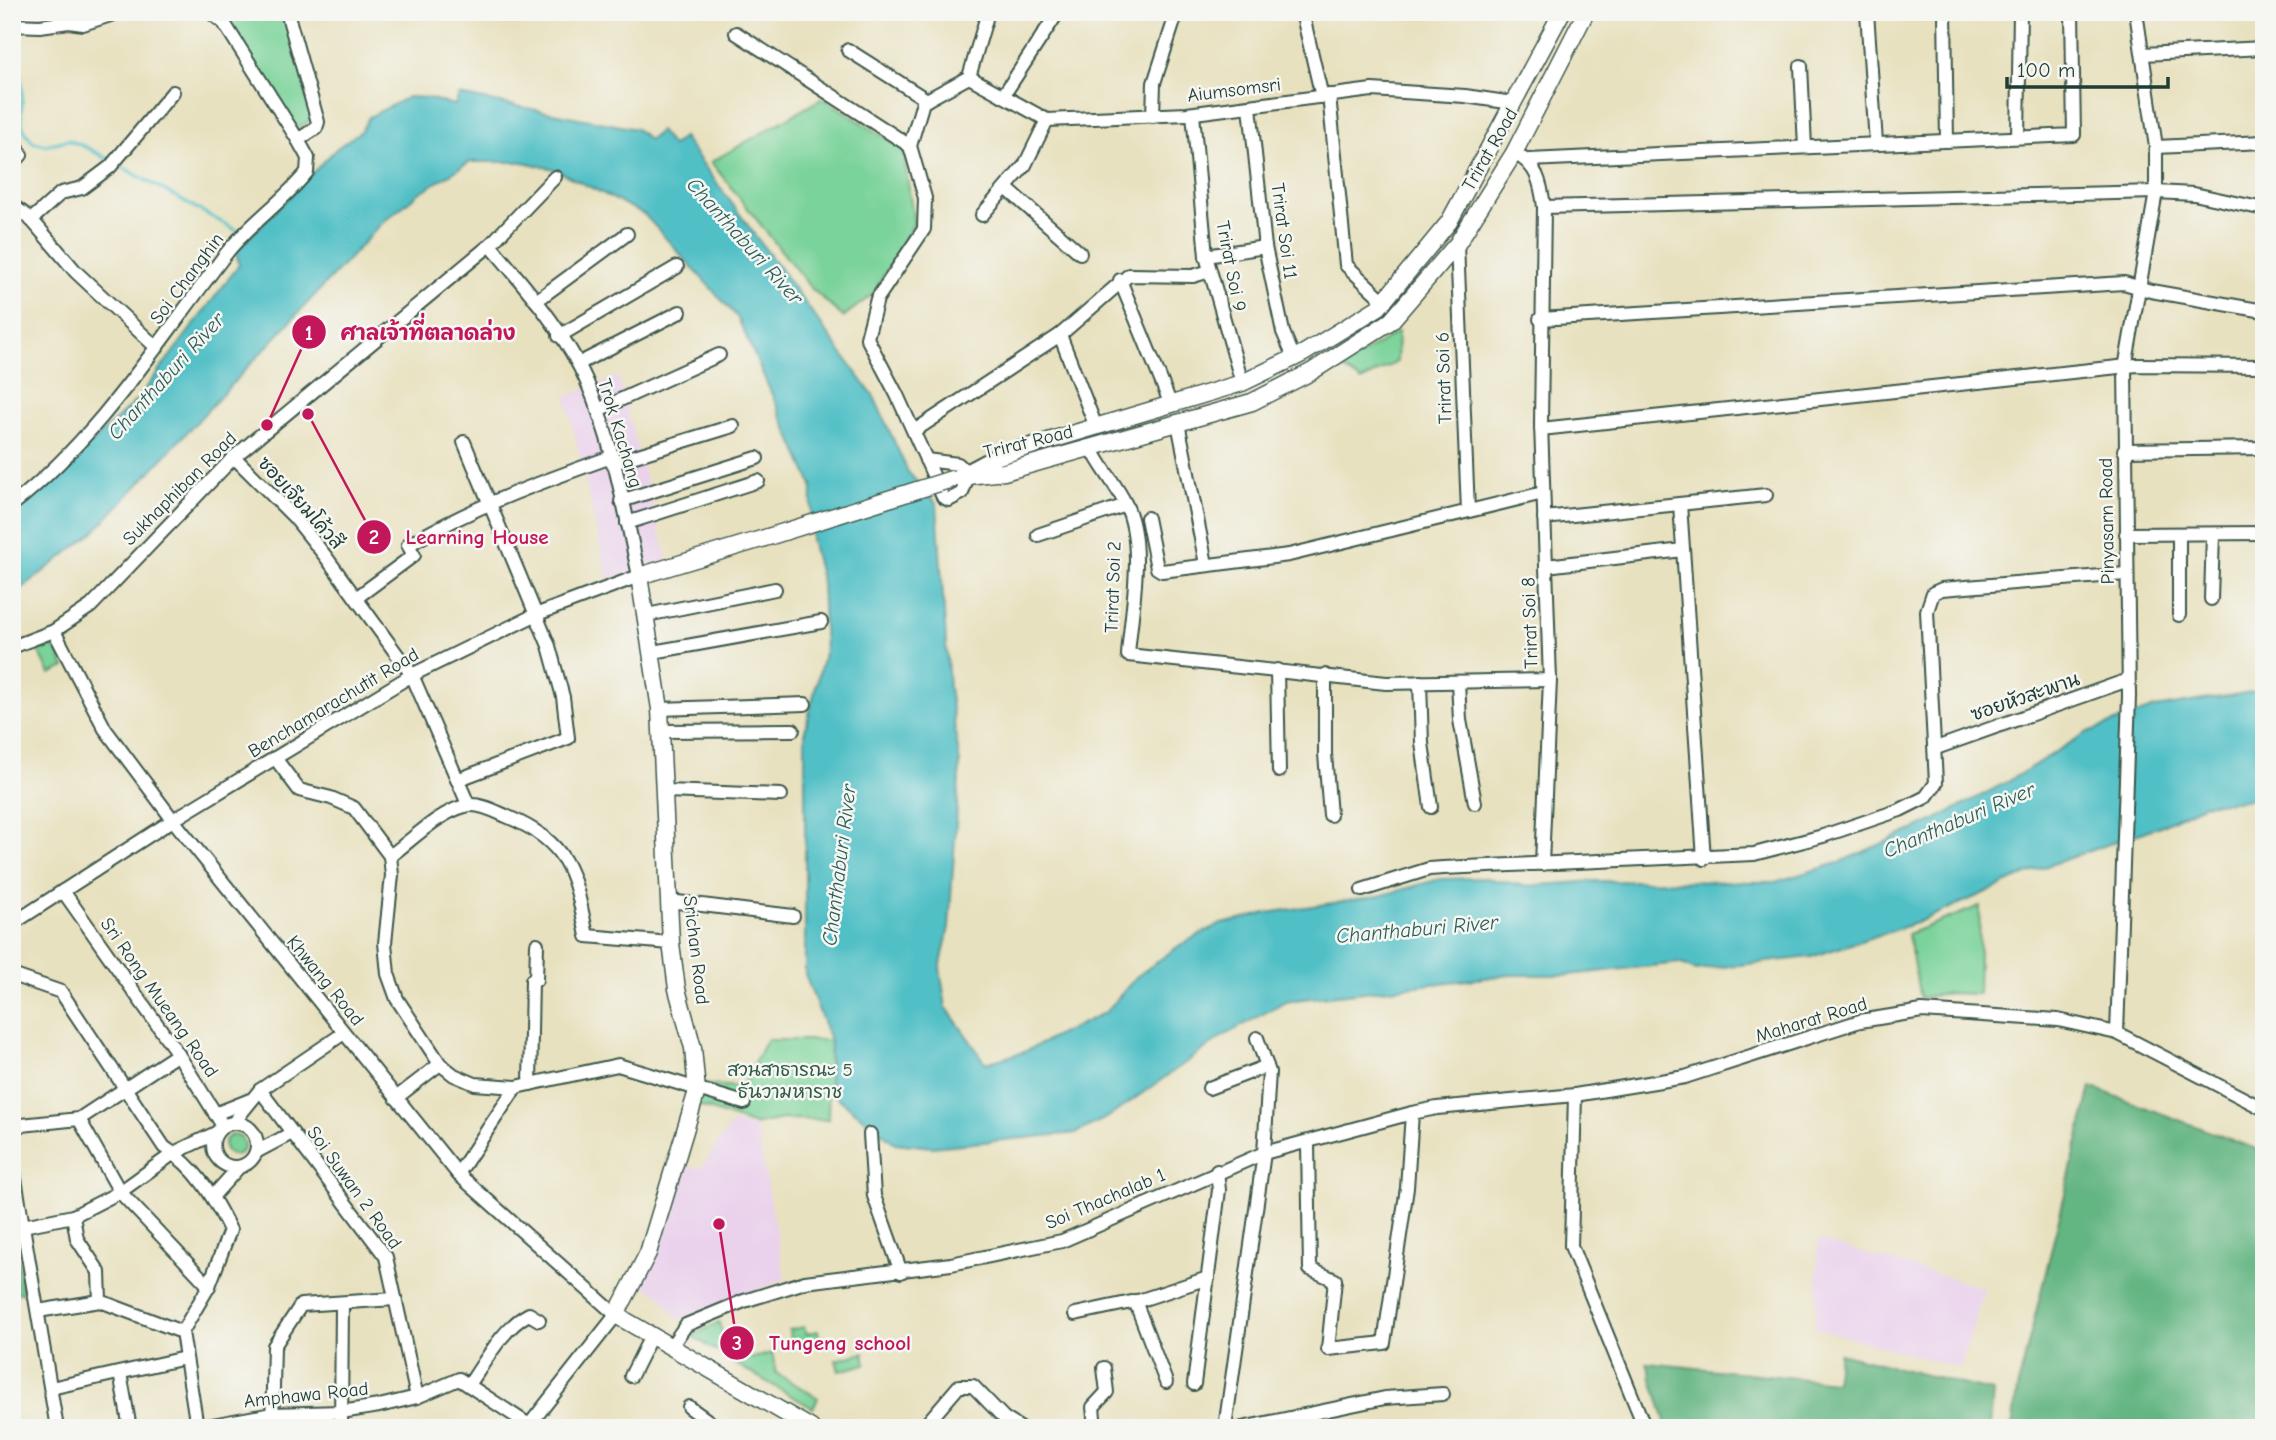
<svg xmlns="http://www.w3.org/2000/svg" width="2276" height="1440" font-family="'Comic Neue','Playpen Sans Thai',sans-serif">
  <rect width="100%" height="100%" fill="#f6f6f2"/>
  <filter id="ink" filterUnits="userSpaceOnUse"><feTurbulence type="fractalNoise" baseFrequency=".0143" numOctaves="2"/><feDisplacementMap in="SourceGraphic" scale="14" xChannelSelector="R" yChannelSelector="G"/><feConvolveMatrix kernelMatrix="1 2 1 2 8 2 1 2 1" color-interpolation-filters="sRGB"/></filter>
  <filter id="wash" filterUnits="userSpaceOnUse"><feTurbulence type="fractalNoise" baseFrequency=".00686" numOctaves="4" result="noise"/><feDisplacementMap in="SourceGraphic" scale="28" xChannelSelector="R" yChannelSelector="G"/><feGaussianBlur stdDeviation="1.57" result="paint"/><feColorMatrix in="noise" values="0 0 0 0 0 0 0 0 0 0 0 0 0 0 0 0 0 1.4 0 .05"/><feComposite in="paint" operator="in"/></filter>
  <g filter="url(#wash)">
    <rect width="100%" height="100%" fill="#e8e1bf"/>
    <g fill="#ead1ec">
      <polygon points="618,376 668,562 608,580 566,397"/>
      <polygon points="733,1122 756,1128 785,1279 679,1320 660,1295 643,1285 681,1167 701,1168"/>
      <polygon points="1818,1240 1985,1288 1960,1368 1815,1328"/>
    </g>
    <g fill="#7ad39a" stroke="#4c8867" stroke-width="2">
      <polygon points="218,12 284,12 314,118 295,129"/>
      <polygon points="823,98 903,149 914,223 873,294 843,317 810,287 711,162"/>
      <polygon points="1398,332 1397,362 1361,381 1341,367"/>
      <polygon points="48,639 52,641 65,667 50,674 35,644"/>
      <polygon points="1980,906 1978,994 1949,993 1920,998 1908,934"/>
      <polygon points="766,1040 830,1040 828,1120 782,1119 754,1125 694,1104 697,1084 742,1087"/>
      <circle cx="234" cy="1145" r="10"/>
      <polygon points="719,1322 730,1359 692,1336"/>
      <polygon points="804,1327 807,1334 818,1331 820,1339 793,1346 789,1330"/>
      <polygon points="772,1353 776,1373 818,1398 813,1408 734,1363"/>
      <polygon points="864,1353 866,1364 839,1371 836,1360"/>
    </g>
    <g fill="#63b582" stroke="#41795b" stroke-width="2">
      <polygon points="2091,1087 2264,1152 2264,1428 2012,1428 2017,1390"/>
      <polygon points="12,1220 24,1293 12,1293"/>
      <polygon points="1839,1353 1993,1392 1990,1428 1667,1428 1647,1363 1835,1382"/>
    </g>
    <polygon fill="#51c0c6" stroke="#387e7d" stroke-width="2" points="459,95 636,129 649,140 660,131 672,146 683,137 874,397 908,472 937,504 949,688 960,764 949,927 940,969 946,1007 986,1063 1024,1052 1106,1012 1136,977 1180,945 1218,925 1267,913 1379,896 1440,879 1485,878 1526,886 1597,881 1775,882 1838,863 1931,822 2007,782 2088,732 2155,708 2264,690 2264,798 2204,804 2160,826 2041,868 1916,923 1811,957 1695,970 1679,963 1568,975 1510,975 1286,1001 1222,1037 1110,1116 1076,1133 932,1147 895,1143 829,1091 830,1040 805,974 805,730 825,650 822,583 811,540 812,485 738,318 644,214 554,169 523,162 470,162 419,193 382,223 94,532 12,596 12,513 39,492 136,401 239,265 236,251 337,148 361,131 369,117 408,97 427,98 455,105"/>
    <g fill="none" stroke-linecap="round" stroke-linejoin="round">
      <path stroke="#51c0c6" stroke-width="3.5" d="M 15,28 C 14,53 21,68 22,90 C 23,113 15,123 33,142 L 46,145 L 68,140 L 86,147 L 241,233"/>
    </g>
  </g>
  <g filter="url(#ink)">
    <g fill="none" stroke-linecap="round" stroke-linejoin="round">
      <g stroke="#3d5649" stroke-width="16">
        <g id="minor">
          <polyline points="287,12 318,122 316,128 298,140"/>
          <polyline points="1302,12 1322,97"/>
          <polyline points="1867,12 1876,143"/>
          <polyline points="1945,12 1947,141"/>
          <polyline points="12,25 40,26 69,22 83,24 120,12"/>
          <polyline points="736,33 910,146"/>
          <polyline points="848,50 927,100"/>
          <polyline points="2143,54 2264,48"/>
          <polyline points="1801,66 1805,147"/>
          <polyline points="969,77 1047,120 1187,114 1372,90 1465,96 1513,103"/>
          <polyline points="1329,95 1346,265 1384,301"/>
          <polyline points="1003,96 1058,12"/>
          <polyline points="1250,107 1265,247 1283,332 1294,358"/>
          <polyline points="1193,114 1206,256 1242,383"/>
          <polyline points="1153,116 1154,83 1177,12"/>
          <polyline points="12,134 21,155 12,165"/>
          <polyline points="2018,137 2020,12"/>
          <polyline points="2156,147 2264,142"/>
          <polyline points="1529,160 2074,135 2072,12"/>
          <polyline points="1006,188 1080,253"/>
          <polyline points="12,205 30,218 76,272 157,348"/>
          <polyline points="1544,207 2156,192 2194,194 2264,209"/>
          <polyline points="982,215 1025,165 1047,120"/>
          <polyline points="31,220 61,193 82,188 110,167 173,92"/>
          <polyline points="1457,244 1468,511"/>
          <polyline points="1206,256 1265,247"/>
          <polyline points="1120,280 1171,405"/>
          <polyline points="536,301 627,234"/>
          <polyline points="1540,319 2124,283 2151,291 2264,311"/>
          <polyline points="1060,335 1096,427"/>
          <polyline points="559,336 677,267"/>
          <polyline points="578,364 680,312"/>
          <polyline points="598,410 719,355"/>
          <polyline points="1178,423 1206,564"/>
          <polyline points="1541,429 2137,365 2264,366"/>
          <polyline points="914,431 1060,335 1129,275 1193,276 1210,271"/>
          <path d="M 1091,447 C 1100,467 1116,484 1125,503 C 1146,544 1131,611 1128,655 L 1386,683 L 1550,680 L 1541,424 L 1544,207 C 1541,183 1537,164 1514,153"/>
          <polyline points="2124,450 2264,448"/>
          <polyline points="234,457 295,518 326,557 412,675 468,804"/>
          <polyline points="926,460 958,464 967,472"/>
          <polyline points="612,463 733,426"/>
          <polyline points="968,476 962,493 949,500 943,497 897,395 867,338 877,299 924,229 925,198 910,146 923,102 969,77 988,12"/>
          <polyline points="621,501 757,458"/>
          <polyline points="1680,504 1704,859"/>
          <path d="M 12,505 C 99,437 159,341 225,255 C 249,224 283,202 307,172 L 308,158 L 298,140 L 224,23 L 210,12"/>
          <polyline points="1147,518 1157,568 1162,571 1289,555 1543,493"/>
          <polyline points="1544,518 1766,495"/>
          <polyline points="627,523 758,481"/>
          <polyline points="2126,534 2264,533"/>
          <polyline points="1038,535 1126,505"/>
          <polyline points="1546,566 1683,550"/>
          <path d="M 356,598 L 414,555 L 408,545 C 472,507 541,482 611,457"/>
          <polyline points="2211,599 2213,534"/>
          <polyline points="647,615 775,589"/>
          <polyline points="2179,615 2179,535"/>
          <polyline points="54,631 105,729 173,820 458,1174 616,1315 527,1428"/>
          <polyline points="12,647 54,631 91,606 234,457 490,245 555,177"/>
          <polyline points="653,652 821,622"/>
          <polyline points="1277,670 1279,771"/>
          <polyline points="1325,675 1325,754 1330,815"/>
          <polyline points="1420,682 1422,743 1431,807"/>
          <polyline points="1458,682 1460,720 1475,803"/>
          <polyline points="660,709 805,704"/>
          <polyline points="662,731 793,730"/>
          <polyline points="1936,748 2128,680"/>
          <polyline points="275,758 299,790 331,798 354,808 390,856 392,875 385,943 388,974 397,999 440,1064 454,1075 475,1084 516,1087 618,1065 744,1103"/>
          <polyline points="457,780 568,738 563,697 549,646 464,442"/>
          <polyline points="665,791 781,795"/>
          <path d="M 390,856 C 412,840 438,813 465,806 C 477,802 495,811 506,816 C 570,843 574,872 587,936 L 671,943"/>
          <polyline points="1542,864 1550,680"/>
          <polyline points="1362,890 1429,869 1443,868 1754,854 1823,836 1900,810 1926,797 1936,783 1927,611 1933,593 1942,589 2126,574"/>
          <polyline points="63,891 178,1054 223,1126"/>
          <polyline points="669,901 793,916"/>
          <path d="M 12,924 L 173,820 L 412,675 L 535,615 L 639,576 C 625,512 613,440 586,380 C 564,331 525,286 490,245"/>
          <path d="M 12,975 L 61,992 L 164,1147 C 197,1168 213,1196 230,1230 L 209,1286 L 182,1332 L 197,1427"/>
          <polyline points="2117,1033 2129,696 2125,368 2156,192 2156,147 2136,12"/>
          <polyline points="530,1084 532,980 536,980 537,944"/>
          <polyline points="1209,1088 1267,1066"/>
          <polyline points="260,1090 386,1257 417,1397"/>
          <polyline points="1575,1095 1571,1246 1645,1428"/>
          <polyline points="396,1098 440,1064"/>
          <polyline points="215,1114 250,1100"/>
          <polyline points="79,1119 120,1192 209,1286"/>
          <polyline points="234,1122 260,1090 344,1033"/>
          <circle cx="235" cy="1145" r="22"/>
          <polyline points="12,1126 79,1119 178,1054"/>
          <polyline points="870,1134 874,1196 901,1272"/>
          <polyline points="1308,1143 1310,1269 1335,1280 1328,1349 1384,1343 1407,1188 1412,1113"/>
          <polyline points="256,1152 292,1133"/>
          <polyline points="12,1161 57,1428"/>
          <polyline points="458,1174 516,1087"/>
          <polyline points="213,1196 239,1167"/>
          <polyline points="73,1216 77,1239 99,1272 100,1301"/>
          <polyline points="23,1226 73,1216 120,1192 174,1153 216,1133"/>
          <polyline points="1135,1301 1166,1382"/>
          <polyline points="38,1311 100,1301 182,1332"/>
          <polyline points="1075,1314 1141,1300 1208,1278"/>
          <polyline points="672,1345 686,1325 744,1301 805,1282 951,1264 1062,1241 1264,1153 1412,1113 1437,1108 1575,1095 1685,1077 1860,1021 1922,1011 2058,1020 2117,1033 2264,1109"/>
          <polyline points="120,1373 130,1428"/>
          <polyline points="631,1376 652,1334"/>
          <polyline points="1194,1384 1219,1190 1217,1171"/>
          <path d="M 469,1385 C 485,1362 503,1327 529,1314 L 539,1320"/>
          <polyline points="51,1388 185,1358"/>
          <polyline points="689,1407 718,1428"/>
          <polyline points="196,1428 272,1414 341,1412 379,1406 417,1397 459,1379 529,1425"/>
          <polyline points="272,1428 274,1346 301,1305 395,1299"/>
          <polyline points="341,1428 342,1303"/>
          <polyline points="923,1428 959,1386 973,1386 1004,1418 1020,1428"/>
          <polyline points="1095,1428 1093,1407 1107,1392 1104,1368"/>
          <polyline points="1225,1428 1264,1153 1269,1072 1257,1038"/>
          <polyline points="1242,1428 1385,1398 1443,1394"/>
        </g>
      </g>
      <g stroke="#3d5649" stroke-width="19">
        <g id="major">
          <polyline points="966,473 998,456 1242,383 1304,353 1379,307 1449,222 1562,12"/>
          <polyline points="958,477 1004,472 1252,402 1311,372 1391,321 1457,244 1514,153 1586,12"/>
          <polyline points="768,537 639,576 660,709 671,943 677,989 693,1048 697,1091 648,1253 616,1315 811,1428"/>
        </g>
      </g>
      <use href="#minor" stroke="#fff" stroke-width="12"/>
      <use href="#major" stroke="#fff" stroke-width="16"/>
      <g stroke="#3d5649" stroke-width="19" stroke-linecap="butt">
        <polyline id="major-bridge" points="768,537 952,479"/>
      </g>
      <use href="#major-bridge" stroke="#fff" stroke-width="16"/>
    </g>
  </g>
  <g text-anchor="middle" stroke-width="5" stroke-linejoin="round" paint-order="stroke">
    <g font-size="19" fill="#1f3d34" stroke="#f6f6f2">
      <text transform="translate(1234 89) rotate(-7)" y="7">Aiumsomsri</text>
      <text transform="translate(1489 149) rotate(-60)" y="7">Trirat Road</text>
      <text transform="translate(1285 231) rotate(82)" y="7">Trirat Soi 11</text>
      <text transform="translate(1232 266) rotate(79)" y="7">Trirat Soi 9</text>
      <text transform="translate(186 278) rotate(-53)" y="7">Soi Changhin</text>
      <text transform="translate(1443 378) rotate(-92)" y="7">Trirat Soi 6</text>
      <text transform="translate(621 433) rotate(73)" y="7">Trok Kachang</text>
      <text transform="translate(1028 441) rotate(-14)" y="7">Trirat Road</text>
      <text transform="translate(179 488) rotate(-45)" y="7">Sukhaphiban Road</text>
      <text transform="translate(301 502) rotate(48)" y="7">ซอยเจียมโค้วสี</text>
      <text transform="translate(2106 521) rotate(-91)" y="7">Pinyasarn Road</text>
      <text transform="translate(1112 587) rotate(-88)" y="7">Trirat Soi 2</text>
      <text transform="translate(1529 623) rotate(-92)" y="7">Trirat Soi 8</text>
      <text transform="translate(2025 696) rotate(-19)" y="7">ซอยหัวสะพาน</text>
      <text transform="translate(333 702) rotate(-31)" y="7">Benchamarachutit Road</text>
      <text transform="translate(697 950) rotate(83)" y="7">Srichan Road</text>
      <text transform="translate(326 980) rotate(51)" y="7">Khwang Road</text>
      <text transform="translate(160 997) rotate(55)" y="7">Sri Rong Mueang Road</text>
      <text transform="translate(1811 1019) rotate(-17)" y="7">Maharat Road</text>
      <text transform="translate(355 1187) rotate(54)" y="7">Soi Suwan 2 Road</text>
      <text transform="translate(1105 1198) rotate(-23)" y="7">Soi Thachalab 1</text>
      <text transform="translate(306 1394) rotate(-6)" y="7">Amphawa Road</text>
    </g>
    <g font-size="19" fill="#315b48" stroke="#f6f6f2">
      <text x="790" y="1076">สวนสาธารณะ 5<tspan x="790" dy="22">ธันวามหาราช</tspan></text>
    </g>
    <g font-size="21" font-style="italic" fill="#2c5e58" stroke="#f6f6f2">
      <text transform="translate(745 241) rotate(48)" y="7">Chanthaburi River</text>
      <text transform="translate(166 376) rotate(-48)" y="7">Chanthaburi River</text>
      <text transform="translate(1959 820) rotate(-23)" y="7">Chanthaburi River</text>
      <text transform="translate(839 865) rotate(-83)" y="7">Chanthaburi River</text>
      <text transform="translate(1417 929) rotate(-5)" y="7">Chanthaburi River</text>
    </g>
  </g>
  <path fill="none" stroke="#c2185b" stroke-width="2.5" d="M267 425L309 332M308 414L374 537M719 1224L737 1343"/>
  <g fill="#c2185b" stroke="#f6f6f2" stroke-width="2.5">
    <circle cx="267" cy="425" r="7"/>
    <circle cx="308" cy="414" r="7"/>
    <circle cx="719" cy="1224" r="7"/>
    <circle cx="309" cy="332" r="18"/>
    <circle cx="374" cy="537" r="18"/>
    <circle cx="737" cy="1343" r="18"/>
  </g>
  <g font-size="21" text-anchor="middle" font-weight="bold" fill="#fff">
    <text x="309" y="340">1</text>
    <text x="374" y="544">2</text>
    <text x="737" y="1350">3</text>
  </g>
  <g font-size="21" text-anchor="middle" font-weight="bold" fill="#c2185b" stroke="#f6f6f2" stroke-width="5" stroke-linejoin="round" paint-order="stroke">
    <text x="428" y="340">ศาลเจ้าที่ตลาดล่าง</text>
    <text x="477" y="544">Learning House</text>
    <text x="840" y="1350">Tungeng school</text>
  </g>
  <rect width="2276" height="1440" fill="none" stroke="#f6f6f2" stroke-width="42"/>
  <path d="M2007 77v10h161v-10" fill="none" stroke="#1f3d34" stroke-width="3.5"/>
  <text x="2017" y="77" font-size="21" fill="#1f3d34" stroke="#f6f6f2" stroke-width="5" paint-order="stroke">100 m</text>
</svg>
